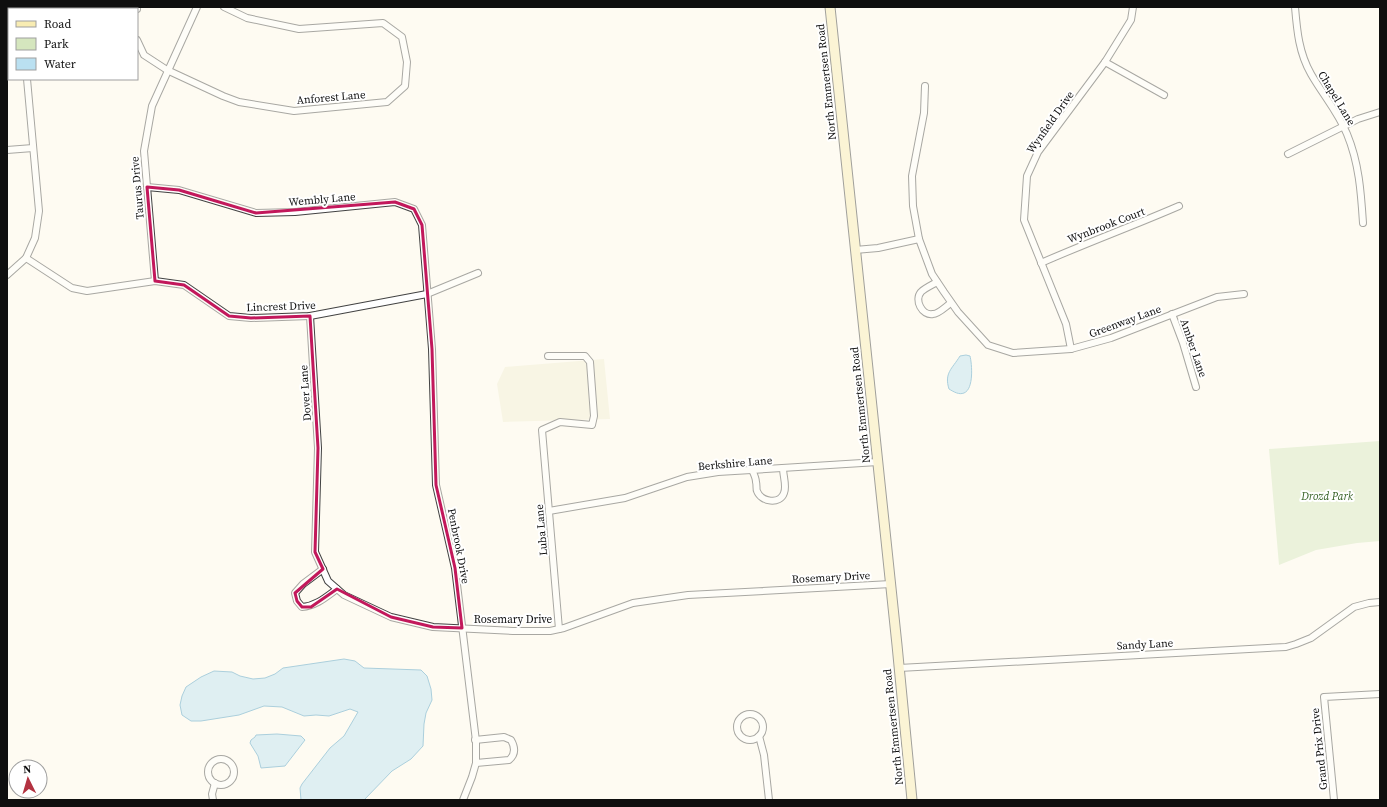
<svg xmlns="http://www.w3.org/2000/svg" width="1387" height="807" font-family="'Source Serif 4',serif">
  <rect width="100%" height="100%" fill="#fefbf2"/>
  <polygon fill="#f2edd3" points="604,359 610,419 503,422 497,384 505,367"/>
  <polygon fill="#d5e6be" points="1380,441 1380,541 1357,543 1316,550 1279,565 1269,449"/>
  <g fill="#bae0f1" stroke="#4899c2">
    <path d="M 966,355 L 970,356 C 972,364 974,389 964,393 C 959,395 954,392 949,389 C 944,373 952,369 960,356 Z"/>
    <polygon points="344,659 355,661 364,668 421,670 427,676 431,689 432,700 426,713 424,724 423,746 411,759 392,771 364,800 301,800 300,788 302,784 330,748 344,736 358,712 350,709 329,716 316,715 304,716 282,707 264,706 239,715 201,721 191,721 182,715 180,705 182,696 186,687 201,677 214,671 232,672 240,676 253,679 265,678 275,674 283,668"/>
    <polygon points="277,734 301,736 305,740 285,766 261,768 258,756 250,743 251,740 255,737 256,735"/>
  </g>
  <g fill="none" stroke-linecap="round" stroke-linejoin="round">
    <g stroke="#424242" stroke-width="8">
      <g id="street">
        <path d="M 1295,7 C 1297,31 1299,53 1311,74 C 1323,95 1338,112 1347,134 C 1359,163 1361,192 1363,223"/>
        <polyline points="137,9 137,7"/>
        <polyline points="137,40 144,55 167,70 223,96 239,102 294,111 387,102 405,86 407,62 402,37 383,23 299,29 247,18 224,7"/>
        <polyline points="7,44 9,47"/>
        <polyline points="7,53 9,53"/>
        <polyline points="1105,62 1164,95"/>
        <polyline points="925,86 924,113 912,176 913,206 919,239 932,274 944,292 958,312 988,345 1013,353 1071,349 1111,338 1217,297 1244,294"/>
        <polyline points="7,150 33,148"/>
        <polyline points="1288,154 1358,119 1380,112"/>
        <polyline points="147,187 179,190 256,213 295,212 395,202 414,209 422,225 432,349 436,485 455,568 476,741 476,763 472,777 463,800"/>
        <polyline points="855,250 878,248 919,239"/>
        <polyline points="26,258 72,288 87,291 155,281 184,285 229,316 251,318 310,316 427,294 478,273"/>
        <path d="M 1041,263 C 1086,243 1133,226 1179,206"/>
        <polyline points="7,275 26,258 35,238 39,211 27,79"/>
        <polyline points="155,281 144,151 152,106 197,7"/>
        <path d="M 937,282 C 932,285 925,288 921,292 C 914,300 922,316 933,314 C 939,314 946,306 951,303"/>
        <polyline points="1172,314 1183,343 1196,387"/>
        <polyline points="310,316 318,448 315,552 328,581 344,595 391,617 433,627 513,631 550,631 564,628 633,603 688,595 891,584"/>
        <polyline points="1071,349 1066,324 1024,220 1027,176 1038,152 1105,62 1131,20 1133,7"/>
        <polyline points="548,356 585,356 590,362 594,416 592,425 560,422 542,430 559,629"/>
        <path d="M 752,470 C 754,474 756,478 756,482 C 757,485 756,489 757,491 C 761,502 780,505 784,493 C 787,486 783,476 783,468"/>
        <polyline points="549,511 625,498 687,477 718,472 878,462"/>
        <path d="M 323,569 L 303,584 L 295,593 L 297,601 L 302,607 C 316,606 326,597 337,589"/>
        <polyline points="899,668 1286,647 1296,644 1311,638 1354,607 1369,603 1380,602"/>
        <circle cx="750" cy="727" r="13"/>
        <polyline points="759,736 764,755 769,800"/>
        <path d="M 475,740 L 504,737 L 511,740 C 515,747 516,754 509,760 L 476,763"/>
        <circle cx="221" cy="772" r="13"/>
        <polyline points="213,800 212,794 215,783"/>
        <polyline points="1334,800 1324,697 1380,694"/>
      </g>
    </g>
    <g stroke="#313131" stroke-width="11">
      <polyline id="secondary" points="830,7 897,645 912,800"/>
    </g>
    <use href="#street" stroke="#fff" stroke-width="6"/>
    <use href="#secondary" stroke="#f8ecb2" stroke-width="9"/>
  </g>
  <path d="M0 0H1387V807H0ZM 147,187 L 179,190 L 256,213 L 395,202 L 414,209 L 422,225 L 432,349 L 436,485 L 455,568 L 462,628 L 433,627 L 391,617 L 337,589 L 311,607 L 302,607 L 297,601 L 295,593 L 323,569 L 315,552 L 318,448 L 310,316 L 251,318 L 229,316 L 184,285 L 155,281 Z" fill="#fefbf2" fill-opacity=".55" fill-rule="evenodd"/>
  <path fill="none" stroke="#c2185b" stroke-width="3" stroke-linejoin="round" d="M 147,187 L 179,190 L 256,213 L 395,202 L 414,209 L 422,225 L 432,349 L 436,485 L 455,568 L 462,628 L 433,627 L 391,617 L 337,589 L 311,607 L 302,607 L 297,601 L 295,593 L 323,569 L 315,552 L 318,448 L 310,316 L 251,318 L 229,316 L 184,285 L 155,281 Z"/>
  <g text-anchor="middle" stroke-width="4" stroke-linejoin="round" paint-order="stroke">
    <g font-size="11" fill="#0f0f0f" stroke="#fff">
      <text transform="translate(826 82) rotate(-96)" y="4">North Emmertsen Road</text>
      <text transform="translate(331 97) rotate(-5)" y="4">Anforest Lane</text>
      <text transform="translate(1337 98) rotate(59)" y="4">Chapel Lane</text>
      <text transform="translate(1050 122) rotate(-55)" y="4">Wynfield Drive</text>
      <text transform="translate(137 188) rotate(-95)" y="4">Taurus Drive</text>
      <text transform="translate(322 199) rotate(-5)" y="4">Wembly Lane</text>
      <text transform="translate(1106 225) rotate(-21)" y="4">Wynbrook Court</text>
      <text transform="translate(281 306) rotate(-2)" y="4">Lincrest Drive</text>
      <text transform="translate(1125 321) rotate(-20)" y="4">Greenway Lane</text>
      <text transform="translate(1194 348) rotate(71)" y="4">Amber Lane</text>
      <text transform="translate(305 393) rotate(-94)" y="4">Dover Lane</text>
      <text transform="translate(860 405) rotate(-96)" y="4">North Emmertsen Road</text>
      <text transform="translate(735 463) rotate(-5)" y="4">Berkshire Lane</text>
      <text transform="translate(541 530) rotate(-95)" y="4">Luba Lane</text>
      <text transform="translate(459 546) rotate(79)" y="4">Penbrook Drive</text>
      <text transform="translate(831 577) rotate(-3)" y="4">Rosemary Drive</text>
      <text x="513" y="623">Rosemary Drive</text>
      <text transform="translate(1145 644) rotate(-3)" y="4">Sandy Lane</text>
      <text transform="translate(893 727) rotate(-96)" y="4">North Emmertsen Road</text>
      <text transform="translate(1319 749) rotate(-96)" y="4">Grand Prix Drive</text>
    </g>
    <g font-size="11" font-style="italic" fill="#356124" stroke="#fff">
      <text x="1327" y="500">Drozd Park</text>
    </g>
  </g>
  <rect width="1387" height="807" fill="none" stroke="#0f0f0f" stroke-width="16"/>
  <rect x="8" y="8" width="130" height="72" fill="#ffffff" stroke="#9f9f9f"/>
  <rect x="16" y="21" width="20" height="6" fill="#f8ecb2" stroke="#9f9f9f"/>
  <text x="44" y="28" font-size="12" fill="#0f0f0f">Road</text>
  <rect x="16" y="38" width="20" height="12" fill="#d5e6be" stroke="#9f9f9f"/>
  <text x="44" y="48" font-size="12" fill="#0f0f0f">Park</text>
  <rect x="16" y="58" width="20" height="12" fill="#bae0f1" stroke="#9f9f9f"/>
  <text x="44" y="68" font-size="12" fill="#0f0f0f">Water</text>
  <g transform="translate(28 779) rotate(355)"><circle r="19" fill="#ffffff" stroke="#9f9f9f"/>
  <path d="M0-3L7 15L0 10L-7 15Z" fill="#b33241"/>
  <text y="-6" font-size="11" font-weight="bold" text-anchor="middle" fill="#0f0f0f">N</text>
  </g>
</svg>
